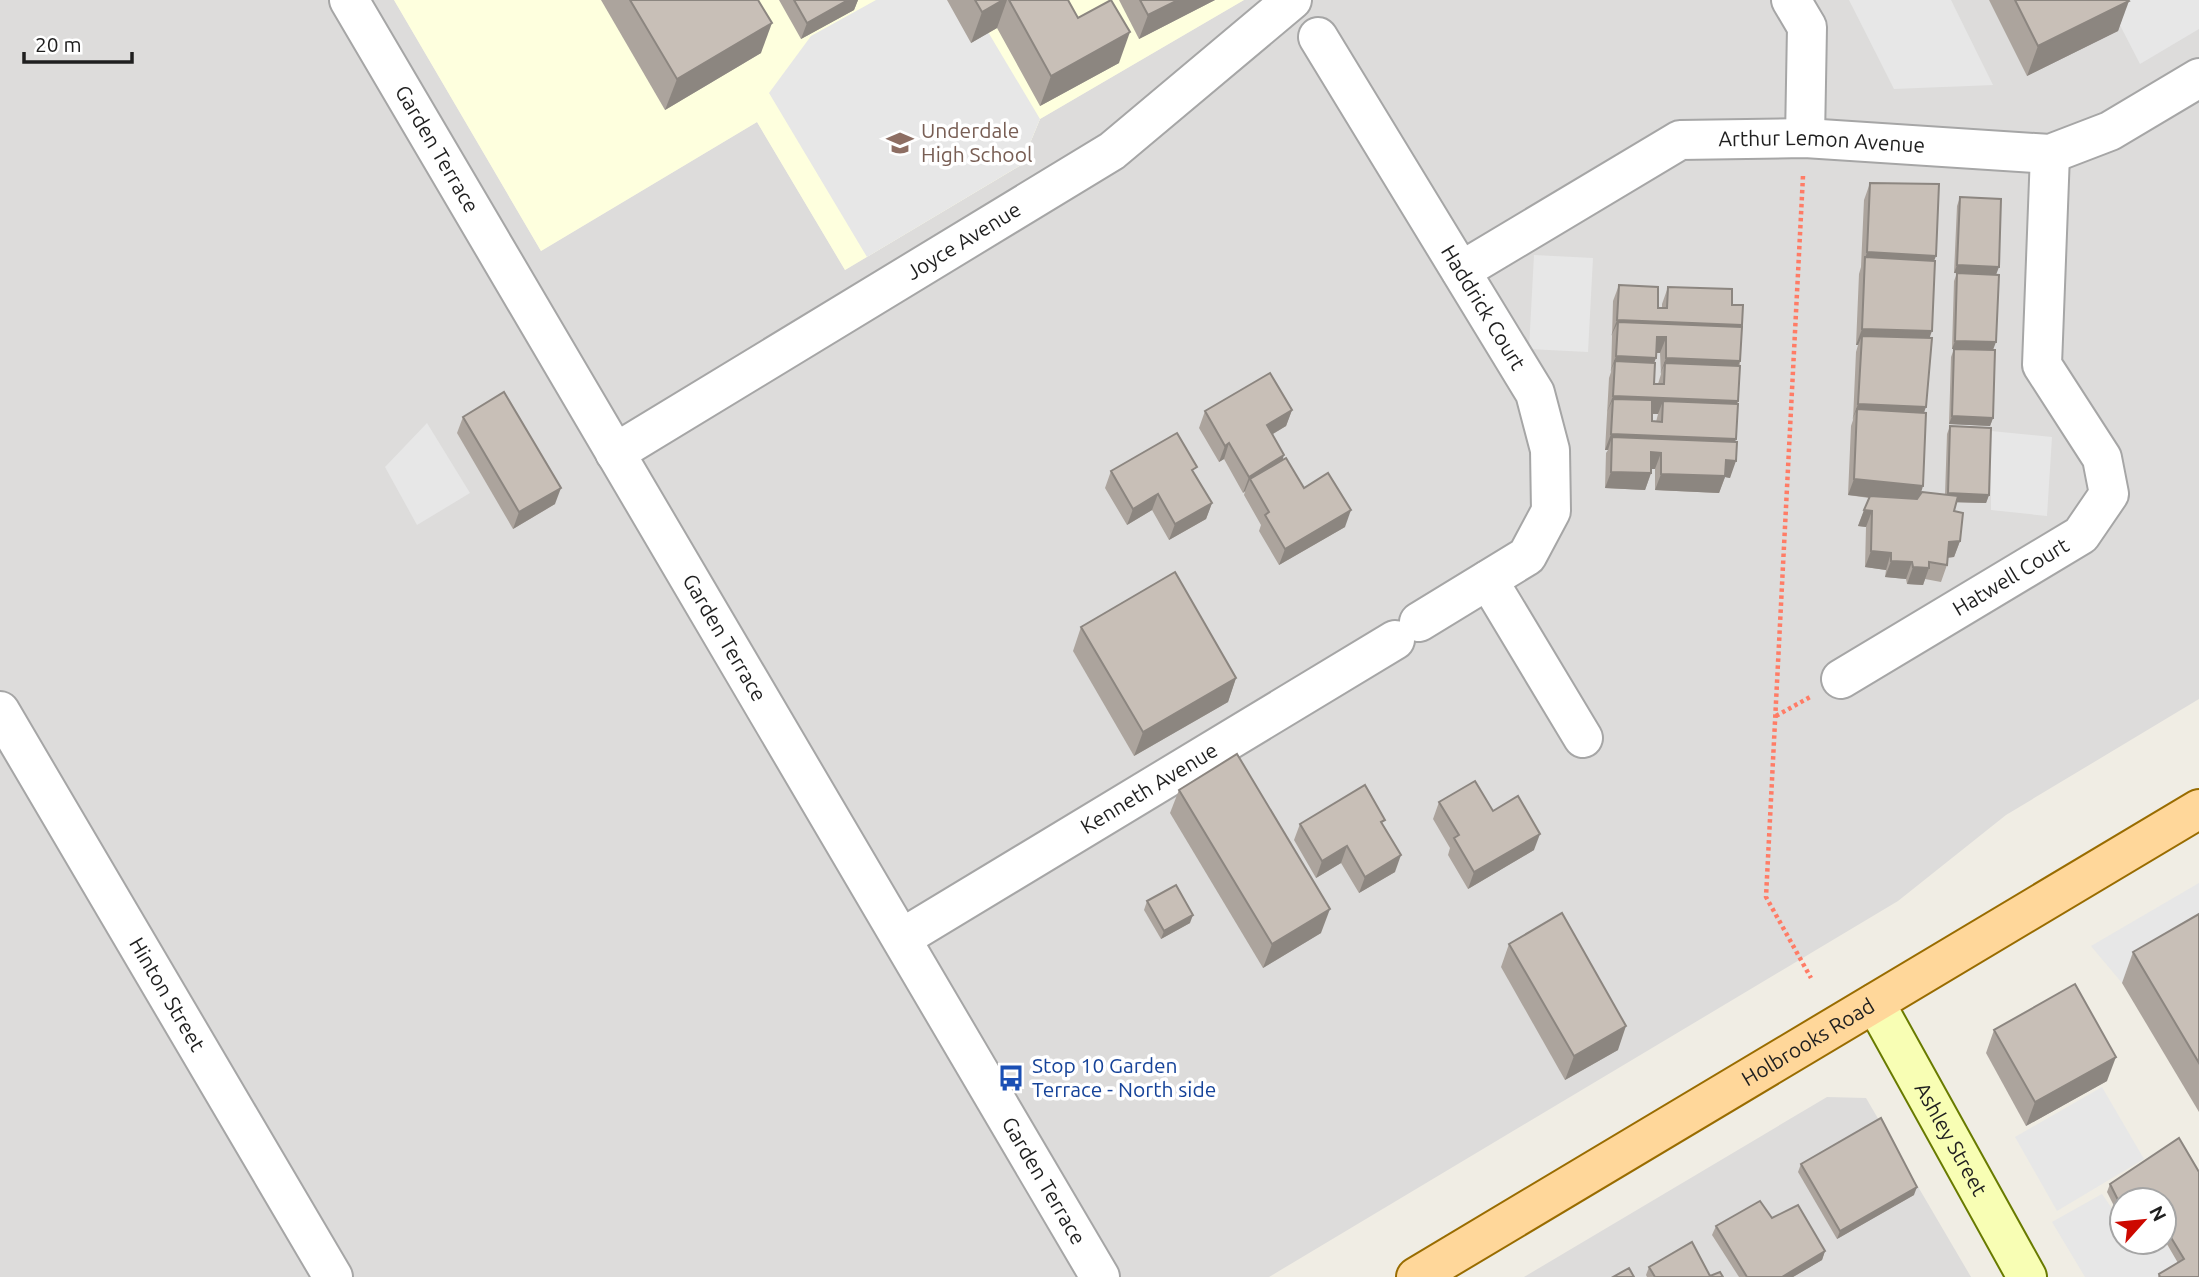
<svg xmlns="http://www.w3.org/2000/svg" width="2199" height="1277" font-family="Ubuntu,sans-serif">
  <rect width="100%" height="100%" fill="#f0ede4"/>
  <g fill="#dddcdb">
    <polygon points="0,0 394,0 541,251 757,122 845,270 1021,165 1040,119 1244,0 2199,0 2199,699 2006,815 1898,901 1269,1277 0,1277"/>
    <polygon points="1827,1097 1866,1098 1971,1277 1524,1277"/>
  </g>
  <polygon fill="#feffde" points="394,0 1244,0 1040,119 1021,165 845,270 757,122 541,251"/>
  <g fill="#e7e7e7">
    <polygon points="876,0 969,0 1040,119 1021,165 867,257 769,93 811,36"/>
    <polygon points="1849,0 1951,0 1993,85 1894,89"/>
    <polygon points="2107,0 2199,0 2199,29 2140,64"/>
    <polygon points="1534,255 1593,258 1588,352 1529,349"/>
    <polygon points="427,423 470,493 417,525 385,467"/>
    <polygon points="1991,431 2052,437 2047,516 1991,510"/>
    <polygon points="2199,883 2199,938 2122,983 2091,946"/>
    <polygon points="2102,1087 2144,1159 2057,1211 2015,1137"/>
    <polygon points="2102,1194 2122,1223 2122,1242 2164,1242 2164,1239 2181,1267 2165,1277 2085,1277 2052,1222"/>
  </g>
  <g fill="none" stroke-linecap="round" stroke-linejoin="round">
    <g stroke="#a6a6a6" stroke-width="42">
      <g id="street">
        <path id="s1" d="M 349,0 L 1100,1277"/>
        <polyline points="1791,0 1807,27 1805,138"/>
        <path id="s2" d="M 1318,37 L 1535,393 L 1550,450 L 1551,511 L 1527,556 L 1419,622"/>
        <path id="s3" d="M 1461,271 L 1680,140 L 1805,138 L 2050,154 L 2110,131 L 2199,78"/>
        <path id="s4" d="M 615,453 L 1112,151 L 1292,0"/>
        <polyline points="1488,580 1583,738"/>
        <path id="s5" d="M 1841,679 L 2081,535 L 2109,494 L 2102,458 L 2042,365 L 2050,154"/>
        <path id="s6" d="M 0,711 L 333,1277"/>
        <path id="s7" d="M 902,938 L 1395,640"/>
      </g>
    </g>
    <g stroke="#697b00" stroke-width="42">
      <g id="secondary">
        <path id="s8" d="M 1875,1003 L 2027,1277"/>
      </g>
    </g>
    <g stroke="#996c00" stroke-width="42">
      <g id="primary">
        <path id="s9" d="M 1416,1277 L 2199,809"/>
      </g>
    </g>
    <g stroke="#ff7c66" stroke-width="4.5" stroke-dasharray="3.5 3.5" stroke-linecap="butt">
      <polyline points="1803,176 1766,897 1811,978"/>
      <polyline points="1776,716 1810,697"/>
    </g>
    <use href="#street" stroke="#fff" stroke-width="38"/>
    <use href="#secondary" stroke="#f8feb4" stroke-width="38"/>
    <use href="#primary" stroke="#ffd79a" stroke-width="38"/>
  </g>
  <g fill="#aca49d" fill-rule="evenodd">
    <polygon points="601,0 758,0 761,53 665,110"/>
    <polygon points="779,0 858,0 854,10 801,39"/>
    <polygon points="947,0 1068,0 1078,18 1119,63 1040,106 997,28 971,43"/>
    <polygon points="1119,0 1215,0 1139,39"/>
    <polygon points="1989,0 2128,0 2118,31 2027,76"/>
    <polygon points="1870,183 1934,261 1924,413 1921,492 1945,495 1947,434 1950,426 1989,495 1986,503 1956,502 1954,511 1960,541 1954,557 1947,558 1947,565 1941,582 1925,579 1923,585 1907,584 1906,579 1885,577 1886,570 1865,567 1866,527 1858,526 1869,498 1848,495 1851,426 1853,420 1856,352 1858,345 1856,345 1859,274 1861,267 1864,200"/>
    <polygon points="1960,197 1996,275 1993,350 1993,418 1990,426 1949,424 1951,357 1954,349 1952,349 1954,281 1957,273 1954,273 1957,206"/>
    <path d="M 1619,285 L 1658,308 L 1662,308 L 1662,304 L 1668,287 L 1732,305 L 1742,327 L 1735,442 L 1730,478 L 1725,477 L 1719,493 L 1655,490 L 1655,469 L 1651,469 L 1651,473 L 1645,490 L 1605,488 L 1606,453 L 1608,450 L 1605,450 L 1607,415 L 1609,378 L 1611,372 L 1613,301 ZM 1656,353 L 1660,353 L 1661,374 L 1658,384 L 1654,384 L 1654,363 ZM 1652,414 L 1658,414 L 1656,422 L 1652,421 Z"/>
    <polygon points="1292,410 1286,426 1273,434 1283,459 1304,488 1345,527 1279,565 1259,531 1261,525 1244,495 1245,491 1243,493 1224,459 1219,462 1199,428 1205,411"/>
    <polygon points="463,417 555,504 513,529 457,433"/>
    <polygon points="1111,471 1194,474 1212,503 1206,519 1169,540 1152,510 1127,525 1105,488"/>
    <polygon points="1081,627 1236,678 1228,702 1134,756 1073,651"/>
    <polygon points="1179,790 1321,933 1263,968 1170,813"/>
    <polygon points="1439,802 1493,811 1534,850 1468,889 1448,855 1450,848 1433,819"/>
    <polygon points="1300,824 1383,825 1395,872 1359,893 1341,863 1316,878 1294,840"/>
    <polygon points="1147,901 1190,923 1161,939 1144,910"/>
    <polygon points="2199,914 2199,1112 2122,983 2133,952"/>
    <polygon points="1509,944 1618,1050 1565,1080 1501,967"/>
    <polygon points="1994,1030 2107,1081 2026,1126 1986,1053"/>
    <polygon points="2179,1138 2199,1277 2158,1277 2159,1274 2178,1263 2164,1239 2164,1200 2122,1200 2122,1222 2107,1192 2110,1184"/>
    <polygon points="1801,1164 1914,1195 1837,1239 1798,1172"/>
    <polygon points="1772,1218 1825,1251 1822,1260 1793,1277 1739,1277 1712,1235 1716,1226"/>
    <polygon points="1649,1267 1710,1276 1723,1277 1647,1277 1646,1275"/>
  </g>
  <g fill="#8c8680">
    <polygon points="848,0 858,0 854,10 801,39 807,23"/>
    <polygon points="1003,0 1007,0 997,28 971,43 982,12"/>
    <polygon points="1178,0 1215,0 1139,39 1148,15"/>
    <polygon points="2129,1 2118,31 2027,76 2038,46"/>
    <polygon points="772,23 761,53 665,110 677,79"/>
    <polygon points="1130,32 1119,63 1040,106 1051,76"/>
    <polygon points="1867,252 1936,256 1930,272 1865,259"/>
    <polygon points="1957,265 1999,267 1996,275 1954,273"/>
    <polygon points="1617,320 1742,325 1736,341 1666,338 1660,353 1651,353 1618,322 1611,336"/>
    <polygon points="1862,329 1932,331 1926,348 1862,336 1858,345 1856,345"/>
    <polygon points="1955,341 1996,342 1993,350 1952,349"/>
    <polygon points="1616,356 1656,358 1650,374 1615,361 1610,372"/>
    <polygon points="1666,358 1740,361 1734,377 1665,363 1660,374"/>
    <polygon points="1613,396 1738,401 1732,417 1663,401 1658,414 1612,413 1613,399 1607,412"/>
    <polygon points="1858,404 1926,407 1920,424 1857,409 1852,420"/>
    <polygon points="1292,410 1286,426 1261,441 1267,425"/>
    <polygon points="1952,416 1993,418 1990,426 1949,424"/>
    <polygon points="1611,434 1736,439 1731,455 1612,437 1608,450 1605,450"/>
    <polygon points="1229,443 1224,459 1219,462 1225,446"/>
    <polygon points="1651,452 1661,453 1655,469 1646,469"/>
    <polygon points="1284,455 1279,471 1250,479 1245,491 1243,493 1249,477"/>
    <polygon points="1726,460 1736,461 1730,478 1725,477 1719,493 1655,490 1661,474"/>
    <polygon points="1611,472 1651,473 1645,490 1605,488"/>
    <polygon points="1854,479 1923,486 1918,503 1848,495"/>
    <polygon points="561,488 555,504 513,529 519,512"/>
    <polygon points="1948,493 1989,495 1986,503 1945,502"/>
    <polygon points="1158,494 1152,510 1127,525 1133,509"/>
    <polygon points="1212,503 1206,519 1169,540 1175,524"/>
    <polygon points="1351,510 1345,527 1279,565 1285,549"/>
    <polygon points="1864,510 1872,511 1866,527 1858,526"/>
    <polygon points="1960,541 1954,557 1943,558 1949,542"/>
    <polygon points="1871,551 1891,553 1886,570 1865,567"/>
    <polygon points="1891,561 1912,562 1906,579 1885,577"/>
    <polygon points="1913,567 1929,568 1923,585 1907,584"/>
    <polygon points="1236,678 1228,702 1134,756 1143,732"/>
    <polygon points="1540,834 1534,850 1468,889 1474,872"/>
    <polygon points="1347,846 1341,863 1316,878 1322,861"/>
    <polygon points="1401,855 1395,872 1359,893 1365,877"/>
    <polygon points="1330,909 1321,933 1263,968 1272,944"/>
    <polygon points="1193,915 1190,923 1161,939 1164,931"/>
    <polygon points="1626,1026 1618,1050 1565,1080 1574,1056"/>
    <polygon points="2116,1057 2107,1081 2026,1126 2035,1102"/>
    <polygon points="1917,1187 1914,1195 1837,1239 1840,1231"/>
    <polygon points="1825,1251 1822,1260 1793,1277 1782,1277"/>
  </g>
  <g fill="#c8bfb7" stroke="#8c8680" stroke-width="2">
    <polygon points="630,0 758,0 772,23 677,79"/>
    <polygon points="794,0 848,0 807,23"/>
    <polygon points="975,0 1003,0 982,12"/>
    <polygon points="1009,0 1068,0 1078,18 1111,0 1130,32 1051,76"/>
    <polygon points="1140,0 1178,0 1148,15"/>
    <polygon points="2015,0 2128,0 2129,1 2038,46"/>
    <polygon points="1870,183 1939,184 1936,256 1867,252"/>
    <polygon points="1960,197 2001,199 1999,267 1957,265"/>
    <polygon points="1865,257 1935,261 1932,331 1862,329"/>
    <polygon points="1957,273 1999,275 1996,342 1955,341"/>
    <polygon points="1619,285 1658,287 1658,308 1667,308 1668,287 1732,289 1732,305 1743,305 1742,325 1617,320"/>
    <polygon points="1618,322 1742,327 1740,361 1666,358 1666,337 1657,337 1656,358 1616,356"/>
    <polygon points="1862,336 1932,338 1926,407 1858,404"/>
    <polygon points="1954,349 1995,350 1993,418 1952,416"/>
    <polygon points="1615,361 1655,363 1654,384 1664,384 1665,363 1740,366 1738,401 1613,396"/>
    <polygon points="1270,373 1292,410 1267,425 1284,455 1249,477 1229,443 1225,446 1205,411"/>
    <polygon points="504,392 561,488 519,512 463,417"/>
    <polygon points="1613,399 1652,400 1652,421 1662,422 1663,401 1738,404 1736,439 1611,434"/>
    <polygon points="1857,409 1926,413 1923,486 1854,479"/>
    <polygon points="1950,426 1991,428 1989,495 1948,493"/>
    <polygon points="1177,433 1197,467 1192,470 1212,503 1175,524 1158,494 1133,509 1111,471"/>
    <polygon points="1612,437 1737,442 1736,461 1726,460 1725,476 1661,474 1661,453 1651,452 1651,473 1611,472"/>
    <polygon points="1286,458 1304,488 1328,473 1351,510 1285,549 1265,515 1269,512 1250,479"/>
    <polygon points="1922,492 1958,496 1954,511 1963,513 1960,541 1949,542 1947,565 1929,562 1929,568 1913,567 1912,562 1891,561 1891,553 1871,551 1872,511 1864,510 1870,496 1917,499"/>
    <polygon points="1175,572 1236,678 1143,732 1081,627"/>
    <polygon points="1237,754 1330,909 1272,944 1179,790"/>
    <polygon points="1475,781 1493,811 1518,796 1540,834 1474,872 1454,838 1459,835 1439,802"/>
    <polygon points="1365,785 1385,820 1381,822 1401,855 1365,877 1347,846 1322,861 1300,824"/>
    <polygon points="1176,885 1193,915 1164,931 1147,901"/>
    <polygon points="1562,913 1626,1026 1574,1056 1509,944"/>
    <polygon points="2199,914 2199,1063 2133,952"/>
    <polygon points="2075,984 2116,1057 2035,1102 1994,1030"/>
    <polygon points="1881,1118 1917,1187 1840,1231 1801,1164"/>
    <polygon points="2179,1138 2199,1172 2199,1277 2160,1277 2159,1274 2184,1259 2164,1226 2164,1200 2122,1200 2122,1208 2110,1184"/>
    <polygon points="1760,1201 1772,1218 1798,1205 1825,1251 1782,1277 1747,1277 1716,1226"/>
    <polygon points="1692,1242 1710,1276 1720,1272 1723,1277 1655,1277 1649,1267"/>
    <polygon points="1629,1268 1634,1277 1613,1277"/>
  </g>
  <defs>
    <g id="school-bare" transform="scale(2.1)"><path d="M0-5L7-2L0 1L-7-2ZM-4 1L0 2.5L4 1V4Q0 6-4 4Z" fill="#8d6e63" stroke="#fff" stroke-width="2.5" paint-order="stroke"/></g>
    <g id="bus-bare" transform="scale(2.1)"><path d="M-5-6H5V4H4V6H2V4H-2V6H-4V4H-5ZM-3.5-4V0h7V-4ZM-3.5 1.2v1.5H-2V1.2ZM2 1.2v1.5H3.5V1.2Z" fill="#1a4fb4" stroke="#fff" stroke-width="2.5" paint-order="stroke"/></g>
  </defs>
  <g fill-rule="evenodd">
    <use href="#school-bare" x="900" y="143"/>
    <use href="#bus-bare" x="1011" y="1078"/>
  </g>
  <g text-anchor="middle" stroke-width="7" stroke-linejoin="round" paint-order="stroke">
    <g font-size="21" fill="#785e54" stroke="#fff" text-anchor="start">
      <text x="921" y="138">Underdale<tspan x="921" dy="24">High School</tspan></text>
    </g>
    <g font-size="21" fill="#1f1f1f" stroke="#fff">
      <text dy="7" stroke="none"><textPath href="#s3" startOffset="397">Arthur Lemon Avenue</textPath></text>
      <text dy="7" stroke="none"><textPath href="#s1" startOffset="173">Garden Terrace</textPath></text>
      <text dy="7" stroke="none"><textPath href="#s4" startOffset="408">Joyce Avenue</textPath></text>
      <text dy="7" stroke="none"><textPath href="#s2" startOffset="317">Haddrick Court</textPath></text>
      <text dy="7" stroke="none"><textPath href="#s5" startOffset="198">Hatwell Court</textPath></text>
      <text dy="7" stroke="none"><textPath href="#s1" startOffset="740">Garden Terrace</textPath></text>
      <text dy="7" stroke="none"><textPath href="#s7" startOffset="289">Kenneth Avenue</textPath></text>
      <text dy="7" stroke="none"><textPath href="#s6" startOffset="329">Hinton Street</textPath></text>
      <text dy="7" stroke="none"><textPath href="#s9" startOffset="457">Holbrooks Road</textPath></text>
      <text dy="7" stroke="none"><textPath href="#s8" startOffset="156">Ashley Street</textPath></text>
      <text dy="7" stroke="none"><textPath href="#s1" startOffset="1370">Garden Terrace</textPath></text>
    </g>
    <g font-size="21" fill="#164399" stroke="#fff" text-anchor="start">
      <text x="1032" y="1073">Stop 10 Garden<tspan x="1032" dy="24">Terrace - North side</tspan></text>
    </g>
  </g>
  <g transform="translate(2143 1221) rotate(63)"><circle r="33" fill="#ffffff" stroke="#a5a5a5" stroke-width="2"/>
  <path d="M0-5L12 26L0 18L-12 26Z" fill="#cd0800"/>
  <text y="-10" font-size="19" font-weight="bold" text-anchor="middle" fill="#1f1f1f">N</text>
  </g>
  <path d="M24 52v10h108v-10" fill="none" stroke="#1f1f1f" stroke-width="3.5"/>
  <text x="35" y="52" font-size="21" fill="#1f1f1f" stroke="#ffffff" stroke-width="5" paint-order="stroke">20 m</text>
</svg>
